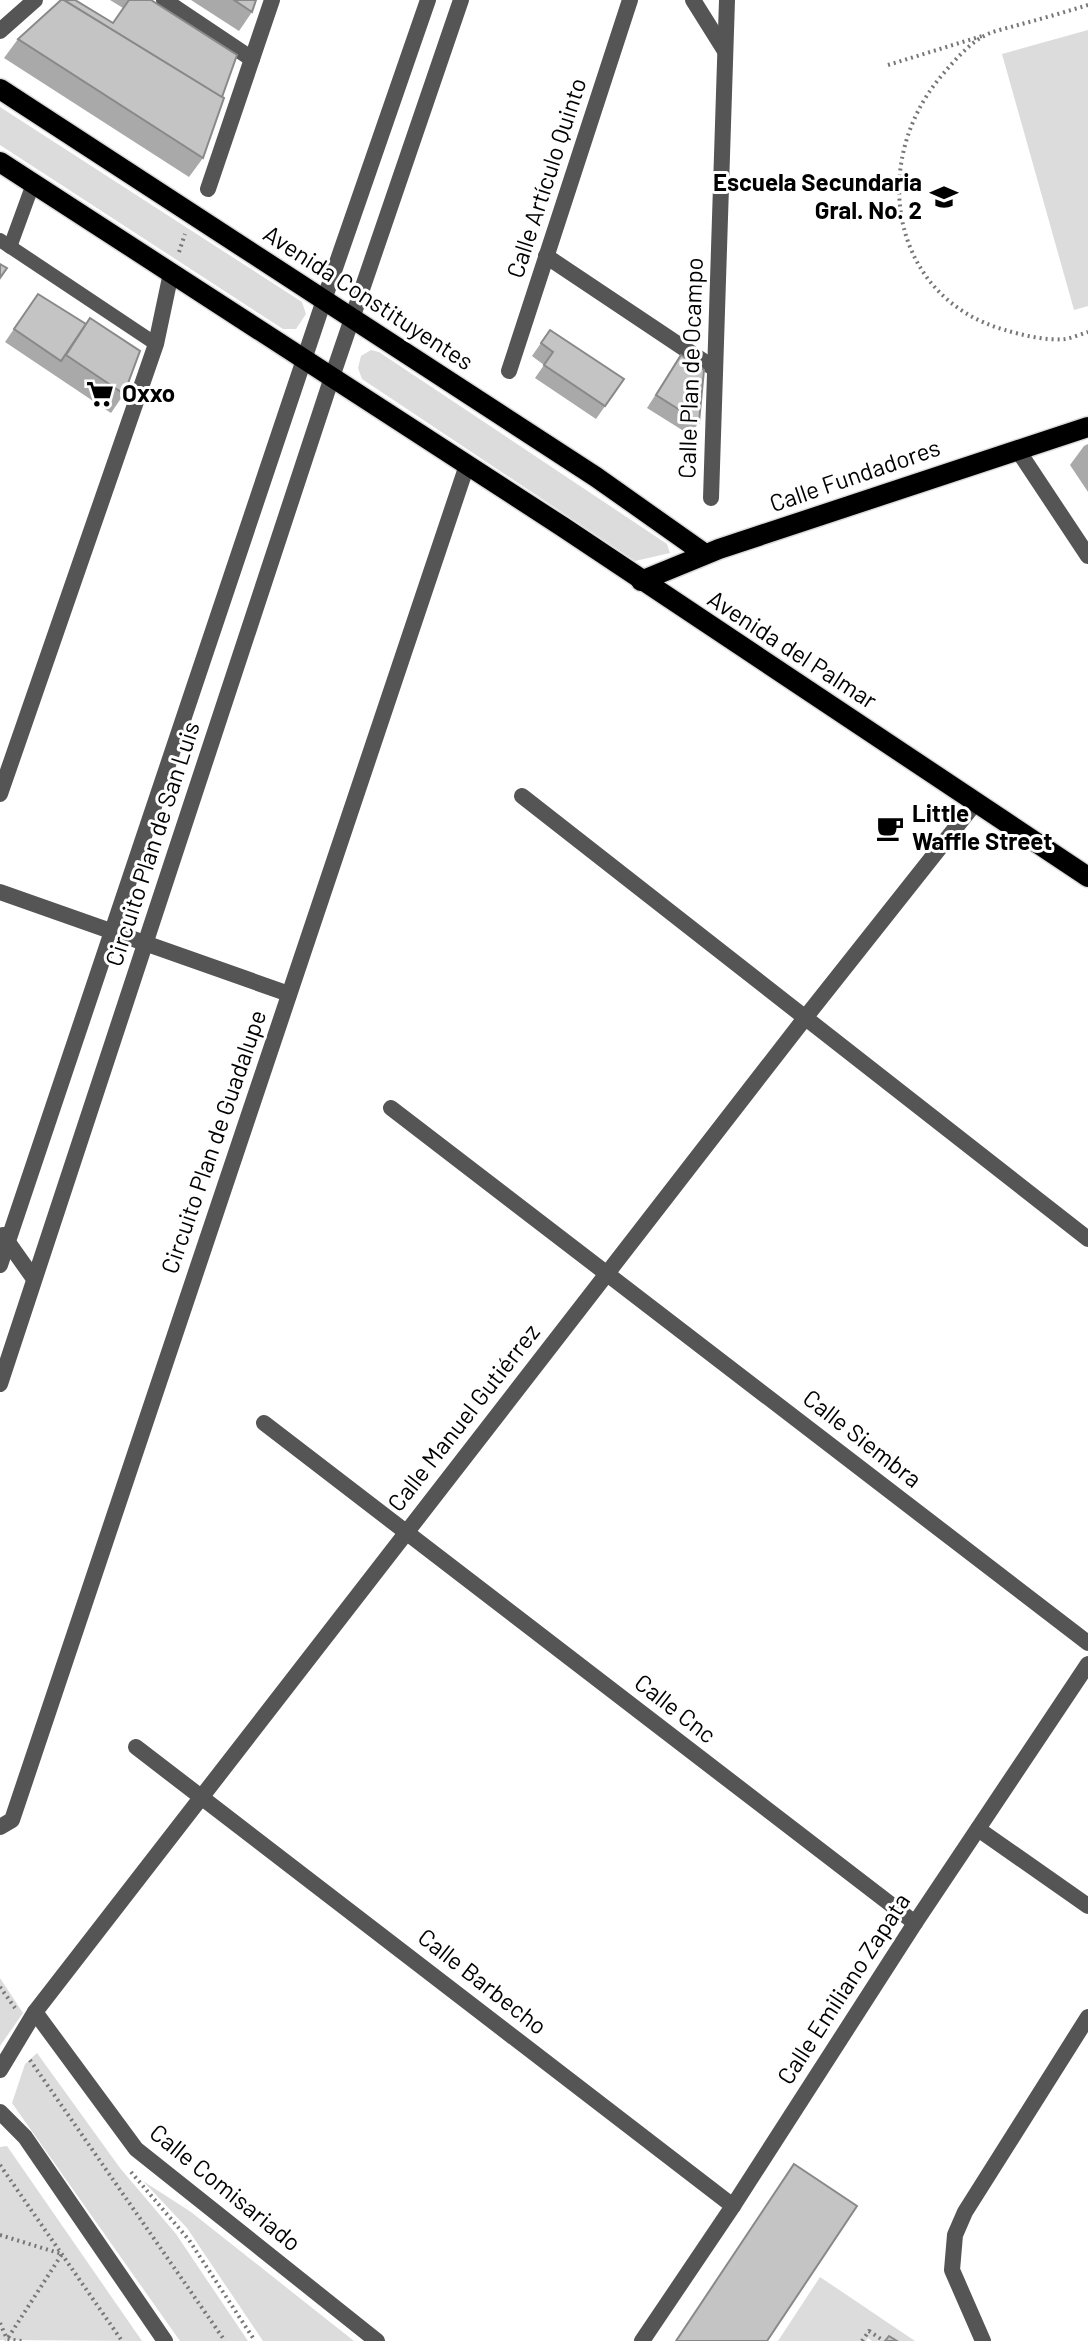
<svg xmlns="http://www.w3.org/2000/svg" width="1088" height="2341" font-family="Barlow,sans-serif">
  <rect width="100%" height="100%" fill="#fff"/>
  <g fill="#dcdcdc">
    <polygon points="1088,30 1088,306 1074,310 1002,54"/>
    <polygon points="0,107 302,302 306,314 296,329 283,329 0,145"/>
    <polygon points="371,350 379,352 667,544 670,553 635,561 362,379 358,368 361,356"/>
    <polygon points="0,1978 23,2013 0,2046"/>
    <polygon points="37,2053 120,2168 176,2234 248,2341 180,2341 12,2103 25,2064"/>
    <polygon points="7,2146 142,2341 0,2340 0,2147"/>
    <polygon points="143,2181 191,2212 354,2341 263,2341 187,2228"/>
    <polygon points="820,2277 915,2341 872,2341 868,2338 866,2341 778,2341"/>
  </g>
  <g fill="none" stroke-linecap="round" stroke-linejoin="round">
    <g stroke="#dbdbdb" stroke-width="23">
      <g id="primary">
        <polyline points="0,89 596,477 705,554"/>
        <polyline points="0,162 563,527 1088,877"/>
        <polyline points="641,581 719,549 1088,427"/>
      </g>
    </g>
    <g stroke="#777" stroke-width="4" stroke-dasharray="2 4" stroke-linecap="butt">
      <path d="M 1088,5 C 1065,12 1041,19 1018,25 C 1008,28 997,30 988,34 C 970,42 956,59 943,74 C 869,159 888,297 1005,330 C 1022,335 1046,341 1065,339 C 1072,338 1081,334 1088,332"/>
      <polyline points="888,65 982,36"/>
      <polyline points="179,252 185,234"/>
      <polyline points="0,1987 15,2008"/>
      <polyline points="30,2060 225,2341"/>
      <polyline points="0,2165 122,2341"/>
      <polyline points="131,2172 189,2240 255,2341"/>
      <polyline points="0,2235 62,2254 6,2341"/>
      <polyline points="0,2323 7,2339 22,2341"/>
      <polyline points="862,2341 869,2331 884,2341"/>
    </g>
    <g stroke="#555" stroke-width="14">
      <polyline points="0,240 156,344"/>
      <polyline points="10,247 33,184"/>
    </g>
    <polyline stroke="#555" stroke-width="16" points="978,1829 1088,1906"/>
    <g stroke="#555" stroke-width="16">
      <polyline points="164,0 252,59"/>
      <polyline points="693,0 725,51"/>
      <polyline points="0,31 35,0"/>
      <polyline points="208,189 272,0"/>
      <polyline points="546,256 715,369"/>
      <polyline points="509,371 630,0"/>
      <polyline points="711,498 727,0"/>
      <polyline points="0,794 156,344 171,273"/>
      <polyline points="522,796 1088,1239"/>
      <polyline points="0,892 289,994"/>
      <polyline points="391,1108 1088,1643"/>
      <polyline points="3,1235 34,1279"/>
      <polyline points="0,1265 324,300 428,0"/>
      <polyline points="0,1384 332,377 461,0"/>
      <polyline points="264,1423 915,1923"/>
      <polyline points="136,1747 733,2206"/>
      <polyline points="0,1827 12,1820 467,465"/>
      <polyline points="35,2012 136,2149 377,2341"/>
      <polyline points="0,2070 35,2012 805,1018 976,802"/>
      <polyline points="0,2112 25,2137 165,2341"/>
      <polyline points="642,2341 733,2206 915,1923 1088,1664"/>
      <polyline points="983,2341 952,2270 955,2235 965,2212 1088,2017"/>
    </g>
    <polyline stroke="#555" stroke-width="16" points="1017,449 1088,556"/>
    <use href="#primary" stroke="#000" stroke-width="20"/>
  </g>
  <g fill="#a9a9a9">
    <polygon points="110,0 151,0 222,97 203,158 189,177 4,58 18,39 77,1 113,23 123,8"/>
    <polygon points="191,0 256,0 252,12 239,31"/>
    <polygon points="38,294 124,394 111,413 5,342"/>
    <polygon points="550,330 624,379 596,419 535,378 544,365 532,356"/>
    <polygon points="681,355 699,422 690,435 647,408"/>
    <polygon points="1088,444 1088,492 1070,465 1084,446"/>
  </g>
  <g fill="#c4c4c4" stroke="#898989" stroke-width="2">
    <polygon points="61,0 64,0 224,98 203,158 18,39"/>
    <polygon points="64,0 75,0 113,23 129,0 151,0 237,55 222,97"/>
    <polygon points="234,0 256,0 252,12"/>
    <polygon points="0,264 7,268 0,278"/>
    <polygon points="38,294 86,324 61,361 14,329"/>
    <polygon points="90,318 140,351 124,394 66,355"/>
    <polygon points="550,330 624,379 605,406 544,365 553,352 541,343"/>
    <polygon points="681,355 704,370 699,422 656,395"/>
    <polygon points="794,2164 857,2206 767,2341 676,2341"/>
    <polygon points="889,2336 897,2341 885,2341"/>
  </g>
  <defs>
    <g id="school-bare" transform="scale(2.16)"><path d="M0-5L7-2L0 1L-7-2ZM-4 1L0 2.5L4 1V4Q0 6-4 4Z" fill="#000" stroke="#fff" stroke-width="2.5" paint-order="stroke"/></g>
    <g id="supermarket-bare" transform="scale(2.16)"><path d="M-6-5.5h2.5l.6 2H6L4.5 2H-2.5L-4.4-4H-6ZM-1.5 3.2a1.3 1.3 0 1 0 .1 0ZM3 3.2a1.3 1.3 0 1 0 .1 0Z" fill="#000" stroke="#fff" stroke-width="2.5" paint-order="stroke"/></g>
    <g id="cafe-bare" transform="scale(2.16)"><path d="M-5.5-4.5H6V0H3Q3 3.5 0 3.5H-2.5Q-5.5 3.5-5.5 0ZM3-3.2v2h1.7v-2ZM-6 4.5H4V6H-6Z" fill="#000" stroke="#fff" stroke-width="2.5" paint-order="stroke"/></g>
  </defs>
  <g fill-rule="evenodd">
    <use href="#school-bare" x="944" y="197"/>
    <use href="#supermarket-bare" x="100" y="394"/>
    <use href="#cafe-bare" x="890" y="828"/>
  </g>
  <g text-anchor="middle" stroke-width="6" stroke-linejoin="round" paint-order="stroke">
    <g font-size="24" fill="#000" stroke="#fff">
      <text transform="translate(547 178) rotate(-72)" y="8">Calle Artículo Quinto</text>
      <text transform="translate(368 298) rotate(33)" y="8">Avenida Constituyentes</text>
      <text transform="translate(691 368) rotate(-88)" y="8">Calle Plan de Ocampo</text>
      <text transform="translate(855 476) rotate(-19)" y="8">Calle Fundadores</text>
      <text transform="translate(792 650) rotate(33)" y="8">Avenida del Palmar</text>
      <text transform="translate(153 844) rotate(-72)" y="8">Circuito Plan de San Luis</text>
      <text transform="translate(214 1142) rotate(-71)" y="8">Circuito Plan de Guadalupe</text>
      <text transform="translate(464 1418) rotate(-52)" y="8">Calle Manuel Gutiérrez</text>
      <text transform="translate(862 1439) rotate(38)" y="8">Calle Siembra</text>
      <text transform="translate(675 1709) rotate(38)" y="8">Calle Cnc</text>
      <text transform="translate(482 1982) rotate(38)" y="8">Calle Barbecho</text>
      <text transform="translate(844 1989) rotate(-57)" y="8">Calle Emiliano Zapata</text>
      <text transform="translate(225 2188) rotate(39)" y="8">Calle Comisariado</text>
    </g>
    <g font-size="24" font-weight="bold" fill="#000" stroke="#fff" text-anchor="start">
      <text x="922" y="191" text-anchor="end">Escuela Secundaria<tspan x="922" dy="28">Gral. No. 2</tspan></text>
      <text x="122" y="402">Oxxo</text>
      <text x="912" y="822">Little<tspan x="912" dy="28">Waffle Street</tspan></text>
    </g>
  </g>
</svg>
